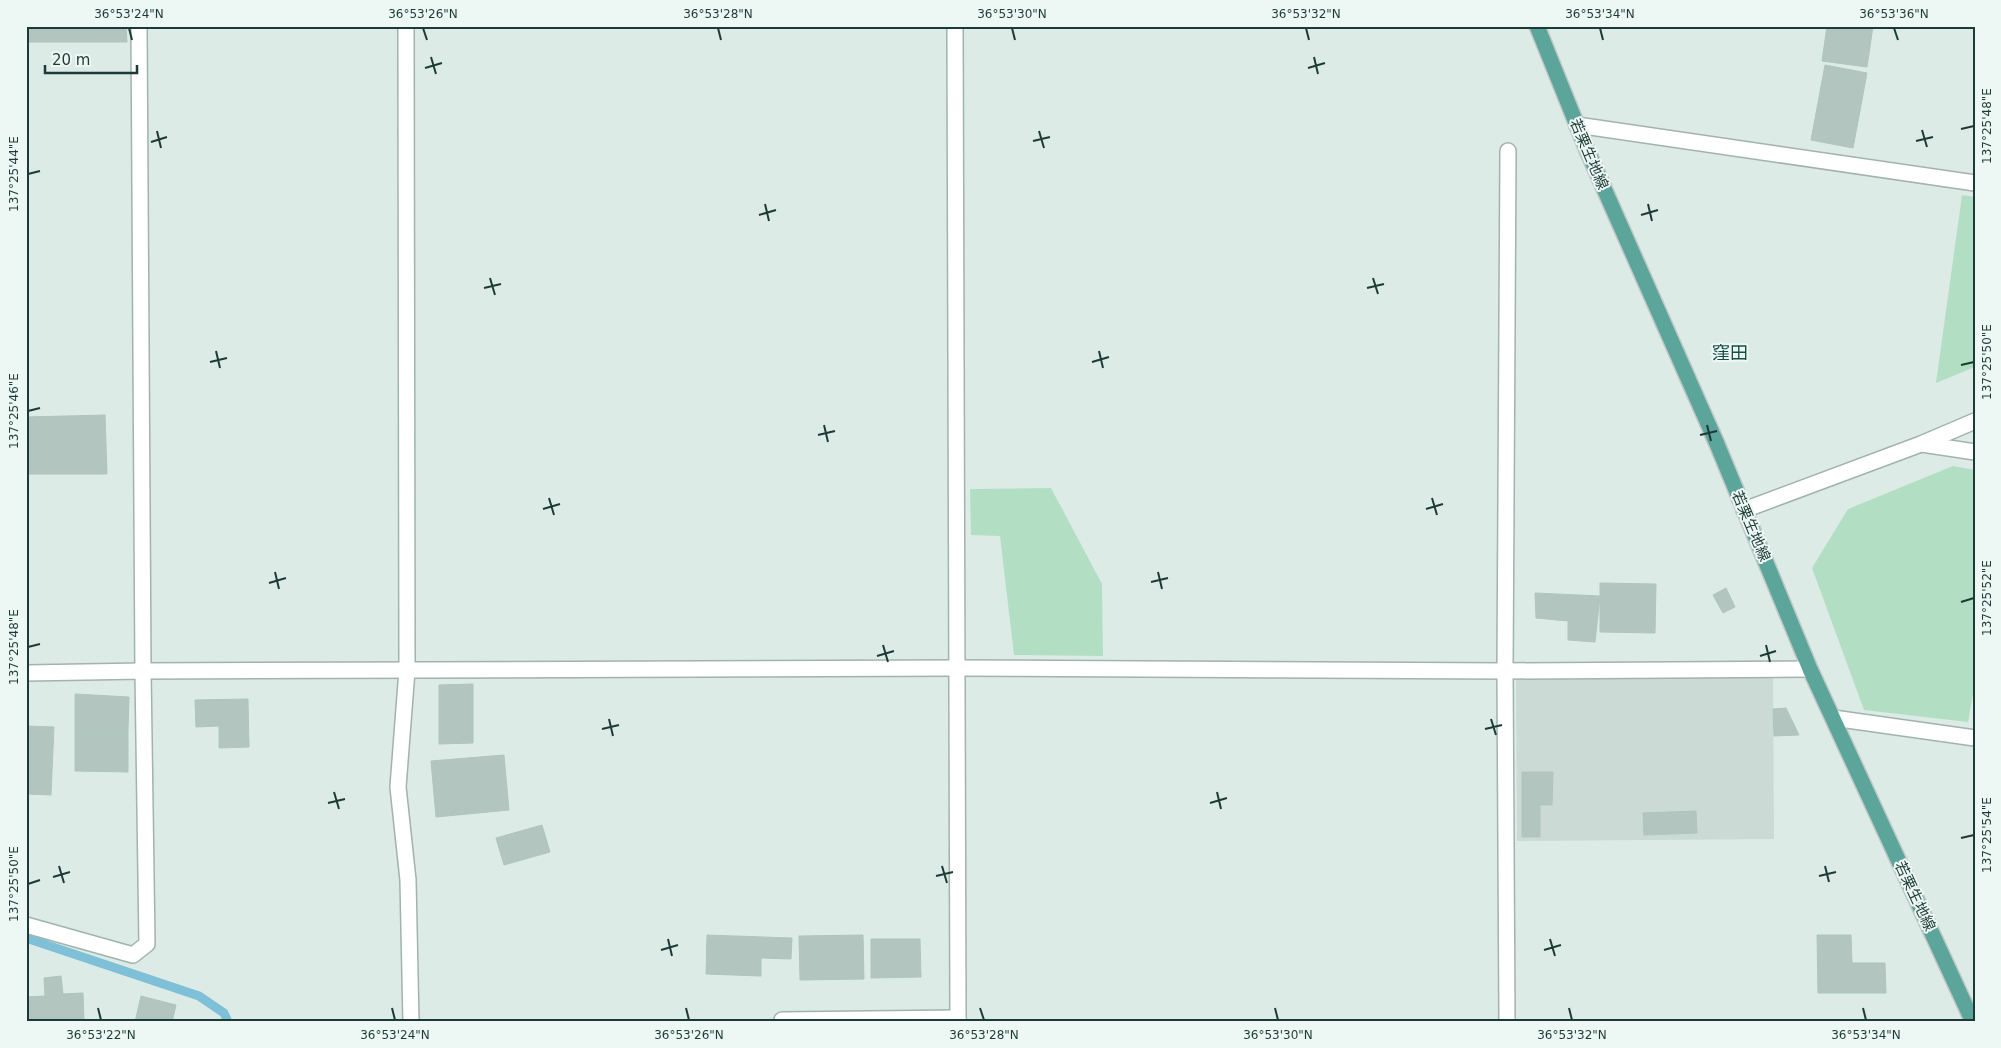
<svg xmlns="http://www.w3.org/2000/svg" width="2001" height="1048" font-family="'DejaVu Sans','Noto Sans JP',sans-serif">
  <rect width="100%" height="100%" fill="#ddebe6"/>
  <polygon fill="#cbdad5" points="1773,677 1774,839 1517,841 1516,679"/>
  <g fill="#b2dfc3">
    <polygon points="1962,195 1975,197 1975,367 1936,383"/>
    <polygon points="1953,466 1975,470 1975,683 1968,722 1864,710 1812,568 1848,509"/>
    <polygon points="1051,488 1102,584 1103,656 1014,655 1000,536 971,535 970,489"/>
  </g>
  <g fill="none" stroke-linecap="round" stroke-linejoin="round">
    <polyline stroke="#7ec0d7" stroke-width="9" points="26,938 199,996 224,1013 228,1022"/>
  </g>
  <g fill="#b2c5bf" stroke="#afc5be">
    <polygon points="28,26 126,26 127,42 29,42"/>
    <polygon points="1827,26 1873,26 1867,67 1822,61"/>
    <polygon points="1825,65 1867,73 1853,148 1811,140"/>
    <polygon points="105,415 107,474 26,474 26,417"/>
    <polygon points="1600,583 1656,584 1655,633 1600,632"/>
    <polygon points="1726,588 1735,607 1723,613 1713,595"/>
    <polygon points="1535,593 1600,596 1595,642 1568,640 1568,621 1536,618"/>
    <polygon points="473,684 473,743 439,744 439,685"/>
    <polygon points="75,694 129,697 128,730 75,730"/>
    <polygon points="248,699 249,747 219,748 219,726 196,727 195,700"/>
    <polygon points="1786,708 1799,735 1774,736 1773,709"/>
    <polygon points="26,726 54,727 51,795 26,794"/>
    <polygon points="75,730 128,730 128,772 75,771"/>
    <polygon points="504,755 509,810 436,817 431,761"/>
    <polygon points="1522,772 1553,772 1552,805 1540,805 1540,837 1522,837"/>
    <polygon points="1696,811 1697,833 1644,835 1643,813"/>
    <polygon points="542,825 550,852 504,865 496,838"/>
    <polygon points="707,935 792,938 791,959 761,958 761,976 706,974"/>
    <polygon points="863,935 864,979 800,980 799,936"/>
    <polygon points="1817,935 1851,935 1852,963 1885,963 1886,993 1818,993"/>
    <polygon points="871,939 920,939 921,977 871,978"/>
    <polygon points="61,976 63,994 83,993 84,1022 26,1022 26,997 45,996 44,978"/>
    <polygon points="141,996 176,1005 172,1022 135,1022"/>
  </g>
  <g fill="none" stroke-linecap="round" stroke-linejoin="round">
    <g stroke="#a0b3ae" stroke-width="18">
      <g id="minor">
        <polyline points="139,26 143,671 957,668 1505,671 1810,669"/>
        <polyline points="406,26 407,670 398,787 408,880 411,1022"/>
        <polyline points="955,26 958,1022"/>
        <polyline points="1577,125 1975,183"/>
        <polyline points="1922,444 1975,452"/>
        <polyline points="1744,510 1921,444 1975,421"/>
        <polyline points="26,673 143,671 147,944 133,955 26,925"/>
        <polyline points="1833,718 1975,738"/>
        <polyline points="782,1022 782,1020 958,1018"/>
        <polyline points="1507,1022 1505,671 1508,151"/>
      </g>
    </g>
    <g stroke="#c0c8c7" stroke-width="18">
      <polyline id="primary" points="1537,26 1587,150 1717,444 1810,669 1973,1022"/>
    </g>
    <use href="#minor" stroke="#fff" stroke-width="15"/>
    <use href="#primary" stroke="#5ca59a" stroke-width="15"/>
  </g>
  <path fill="none" stroke="#1d3b36" stroke-width="2" d="M 129,28 L 132,40M 423,28 L 427,40M 718,28 L 721,40M 1012,28 L 1015,40M 1306,28 L 1309,40M 1600,28 L 1603,40M 1894,28 L 1898,40M 431,57 L 436,74M 1314,57 L 1318,74M 425,68 L 442,63M 1308,68 L 1325,63M 1961,129 L 1974,126M 1922,130 L 1927,147M 157,131 L 161,148M 1039,131 L 1044,148M 1033,141 L 1050,137M 1916,141 L 1933,137M 151,142 L 167,137M 28,174 L 40,171M 765,204 L 769,221M 1648,204 L 1652,221M 759,215 L 776,210M 1641,215 L 1658,210M 490,278 L 495,295M 1373,278 L 1378,294M 484,288 L 501,284M 1367,288 L 1384,284M 216,351 L 220,368M 1099,351 L 1103,368M 210,362 L 227,358M 1092,362 L 1109,357M 1961,365 L 1974,362M 28,411 L 40,408M 824,425 L 828,442M 1707,425 L 1711,441M 818,435 L 835,431M 1700,435 L 1717,431M 549,498 L 554,515M 1432,498 L 1437,515M 543,509 L 560,504M 1426,509 L 1443,504M 275,572 L 279,589M 1158,572 L 1162,589M 1151,582 L 1168,578M 269,583 L 286,578M 1961,602 L 1974,598M 883,645 L 888,662M 1766,645 L 1770,662M 28,647 L 40,644M 877,656 L 894,651M 1760,656 L 1776,651M 609,719 L 613,736M 1491,719 L 1496,735M 602,729 L 619,725M 1485,729 L 1502,725M 334,792 L 339,809M 1217,792 L 1221,809M 328,803 L 345,799M 1210,803 L 1227,798M 1961,838 L 1974,835M 59,866 L 64,883M 942,866 L 947,883M 1825,866 L 1829,882M 936,876 L 953,872M 1819,876 L 1836,872M 53,877 L 70,872M 28,884 L 40,880M 668,939 L 672,956M 1550,939 L 1555,956M 661,950 L 678,945M 1544,950 L 1561,945M 98,1008 L 101,1020M 392,1008 L 395,1020M 686,1008 L 689,1020M 980,1008 L 984,1020M 1275,1008 L 1278,1020M 1569,1008 L 1572,1020M 1863,1008 L 1866,1020"/>
  <g text-anchor="middle" stroke-width="4" stroke-linejoin="round" paint-order="stroke">
    <g font-size="15" fill="#1d3b36" stroke="#edf7f3">
      <text transform="translate(1589 154) rotate(67)" y="5">若栗生地線</text>
      <text transform="translate(1751 526) rotate(67)" y="5">若栗生地線</text>
      <text transform="translate(1915 896) rotate(65)" y="5">若栗生地線</text>
    </g>
    <g font-size="18" fill="#174f47" stroke="#edf7f3">
      <text x="1730" y="359">窪田</text>
    </g>
  </g>
  <rect width="2001" height="1048" fill="none" stroke="#edf7f3" stroke-width="55"/>
  <path d="M45 65v8h92v-8" fill="none" stroke="#1d3b36" stroke-width="2.5"/>
  <text x="52" y="65" font-size="15" fill="#1d3b36" stroke="#edf7f3" stroke-width="4" paint-order="stroke">20 m</text>
  <rect x="28" y="28" width="1946" height="992" fill="none" stroke="#1d3b36" stroke-width="2"/>
  <g font-size="12" text-anchor="middle" fill="#1d3b36">
    <text x="129" y="18">36°53'24"N</text>
    <text x="423" y="18">36°53'26"N</text>
    <text x="718" y="18">36°53'28"N</text>
    <text x="1012" y="18">36°53'30"N</text>
    <text x="1306" y="18">36°53'32"N</text>
    <text x="1600" y="18">36°53'34"N</text>
    <text x="1894" y="18">36°53'36"N</text>
    <text transform="translate(1987 126) rotate(-90)" y="4">137°25'48"E</text>
    <text transform="translate(14 174) rotate(-90)" y="4">137°25'44"E</text>
    <text transform="translate(1987 362) rotate(-90)" y="4">137°25'50"E</text>
    <text transform="translate(14 411) rotate(-90)" y="4">137°25'46"E</text>
    <text transform="translate(1987 598) rotate(-90)" y="4">137°25'52"E</text>
    <text transform="translate(14 647) rotate(-90)" y="4">137°25'48"E</text>
    <text transform="translate(1987 835) rotate(-90)" y="4">137°25'54"E</text>
    <text transform="translate(14 884) rotate(-90)" y="4">137°25'50"E</text>
    <text x="101" y="1039">36°53'22"N</text>
    <text x="395" y="1039">36°53'24"N</text>
    <text x="689" y="1039">36°53'26"N</text>
    <text x="984" y="1039">36°53'28"N</text>
    <text x="1278" y="1039">36°53'30"N</text>
    <text x="1572" y="1039">36°53'32"N</text>
    <text x="1866" y="1039">36°53'34"N</text>
  </g>
</svg>
